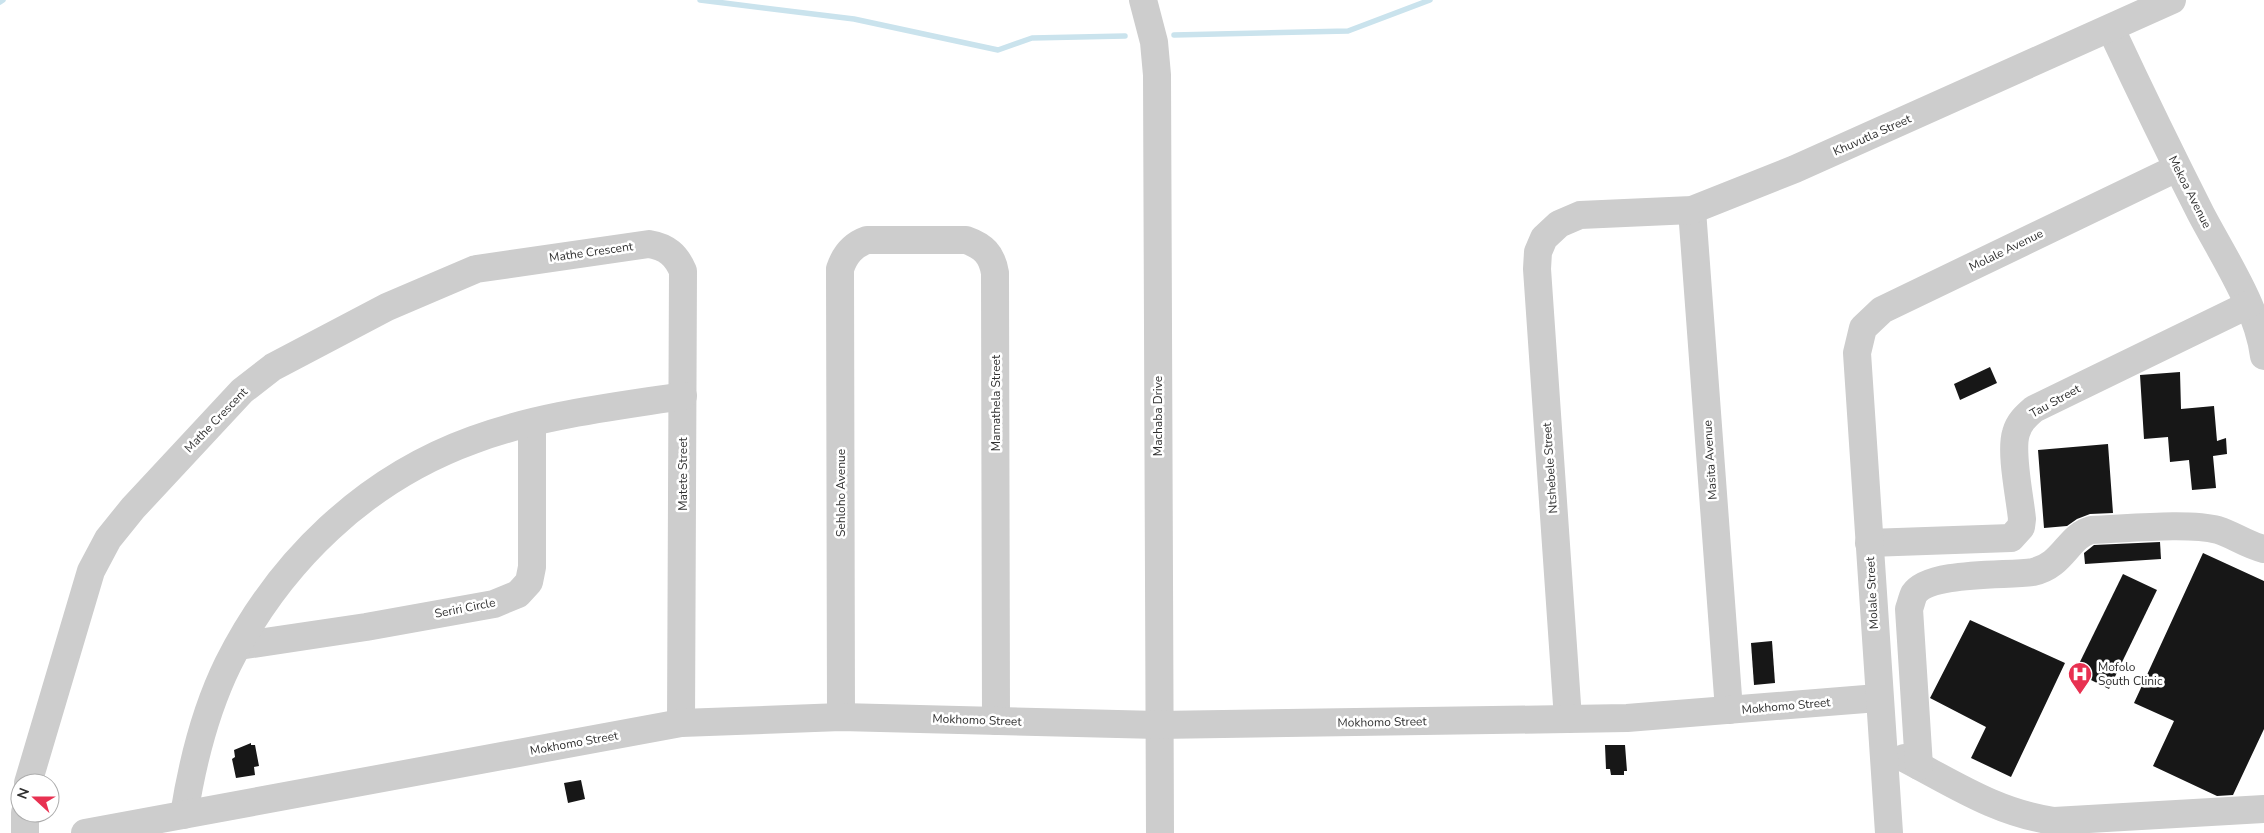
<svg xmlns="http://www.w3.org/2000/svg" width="2264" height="833" font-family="'Nunito Sans',sans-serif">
  <rect width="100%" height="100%" fill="#fff"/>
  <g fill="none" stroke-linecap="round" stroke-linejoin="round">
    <g stroke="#cae3ed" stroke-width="5.5">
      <polyline points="700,0 854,19 998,50 1032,38 1125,36"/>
      <polyline points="0,2 3,0"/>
      <polyline points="1174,35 1348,31 1430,0"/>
    </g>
  </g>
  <g fill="#171717">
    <polygon points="1990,367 1997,383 1960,400 1954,384"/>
    <polygon points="2180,372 2181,409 2214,406 2217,441 2226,438 2227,454 2213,456 2216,488 2192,490 2189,460 2170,462 2168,437 2144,439 2140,375"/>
    <polygon points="2108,444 2113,513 2090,514 2077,519 2067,526 2044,528 2038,450"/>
    <polygon points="2160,542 2161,559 2085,564 2084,553 2094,545"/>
    <polygon points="2203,553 2264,581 2264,729 2233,795 2217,796 2153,766 2174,721 2134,703"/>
    <polygon points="2123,574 2157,590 2109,689 2075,672"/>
    <polygon points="1970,620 2065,663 2011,777 1971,758 1986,727 1930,698"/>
    <polygon points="1772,641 1775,683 1754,685 1751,643"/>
    <polygon points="251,743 251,745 255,745 259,766 254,767 255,775 236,778 232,759 235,757 234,750"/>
    <polygon points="1605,745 1625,745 1627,771 1624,771 1624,775 1611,775 1610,769 1606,769"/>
    <polygon points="581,780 585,799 568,803 564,783"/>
  </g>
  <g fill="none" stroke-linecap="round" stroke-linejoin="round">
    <g stroke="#cdcdcd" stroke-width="28">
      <polyline points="1143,0 1154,42 1157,75 1160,833"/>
      <path d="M 2111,29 C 2140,91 2170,153 2201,214 C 2223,256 2258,308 2264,356"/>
      <polyline points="1692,210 1729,710"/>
      <path d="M 1869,543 L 2011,538 L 2021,527 L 2022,519 C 2020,498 2010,452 2016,433 C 2019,422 2026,416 2034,409 L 2248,305"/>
      <polyline points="239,646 366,627 494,604 518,594 529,582 532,567 532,424"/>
      <path d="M 841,717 L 840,269 C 845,254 853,245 867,240 L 966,240 C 983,246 992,254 995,273 L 996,721"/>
      <polyline points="1568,719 1537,269 1538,252 1544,238 1559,224 1580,215 1692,210 1795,169 2172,0"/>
      <path d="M 1904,758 C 1954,784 1997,813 2054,821 L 2264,809"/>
      <path d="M 1919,766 L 1909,609 C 1911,604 1912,598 1914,594 C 1929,571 2006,576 2033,572 C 2063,566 2068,536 2091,530 C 2124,529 2188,522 2218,530 C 2234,535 2247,545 2264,549"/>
      <path d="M 28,783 L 91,571 L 108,539 L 133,508 L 242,391 L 273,367 L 387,307 L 476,269 L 649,244 C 667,247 676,255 683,271 L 681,723"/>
      <polyline points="25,813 25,833"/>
      <path d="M 184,815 C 192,764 205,711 228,664 C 279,562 365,479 473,440 C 540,415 613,407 683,396"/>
      <polyline points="85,833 681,723 841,717 1158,725 1568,719 1627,718 1878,698"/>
      <polyline points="1889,833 1857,353 1863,328 1882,310 2177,168"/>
    </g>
  </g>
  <defs>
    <g id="hospital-pin" transform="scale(1.25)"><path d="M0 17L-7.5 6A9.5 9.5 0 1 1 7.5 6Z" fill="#e83151" stroke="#fff"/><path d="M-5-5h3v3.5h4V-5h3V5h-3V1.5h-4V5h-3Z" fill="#fff"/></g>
  </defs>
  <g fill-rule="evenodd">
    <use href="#hospital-pin" x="2080" y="674"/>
  </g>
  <g text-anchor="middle" stroke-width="5" stroke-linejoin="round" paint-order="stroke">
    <g font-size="12" fill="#303030" stroke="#fff">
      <text transform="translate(1872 135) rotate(-24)" y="4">Khuvutla Street</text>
      <text transform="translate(2190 192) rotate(63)" y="4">Mekoa Avenue</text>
      <text transform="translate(2006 250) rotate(-26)" y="4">Molale Avenue</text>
      <text transform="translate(591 252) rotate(-8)" y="4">Mathe Crescent</text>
      <text transform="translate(2055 401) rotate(-29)" y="4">Tau Street</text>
      <text transform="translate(996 403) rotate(-90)" y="4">Mamathela Street</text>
      <text transform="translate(1158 416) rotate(-90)" y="4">Machaba Drive</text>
      <text transform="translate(216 420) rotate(-46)" y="4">Mathe Crescent</text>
      <text transform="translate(1710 460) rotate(-94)" y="4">Masita Avenue</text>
      <text transform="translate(1550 468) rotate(-94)" y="4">Ntshebele Street</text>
      <text transform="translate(683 474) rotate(-90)" y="4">Matete Street</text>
      <text transform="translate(841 493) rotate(-90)" y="4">Sehloho Avenue</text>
      <text transform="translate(1872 593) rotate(-93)" y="4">Molale Street</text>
      <text transform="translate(465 608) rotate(-11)" y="4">Seriri Circle</text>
      <text transform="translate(1786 706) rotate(-5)" y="4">Mokhomo Street</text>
      <text transform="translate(977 720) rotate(2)" y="4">Mokhomo Street</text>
      <text transform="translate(1382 722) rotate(-1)" y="4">Mokhomo Street</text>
      <text transform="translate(574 743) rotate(-10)" y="4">Mokhomo Street</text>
    </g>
    <g font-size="12" fill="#303030" stroke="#fff" text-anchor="start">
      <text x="2098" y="671">Mofolo<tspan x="2098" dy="14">South Clinic</tspan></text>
    </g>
  </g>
  <g transform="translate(35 798) rotate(291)"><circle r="24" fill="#ffffff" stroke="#acacac"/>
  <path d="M0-4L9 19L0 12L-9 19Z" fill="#e83151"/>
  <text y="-8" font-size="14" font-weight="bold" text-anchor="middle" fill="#303030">N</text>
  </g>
</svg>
